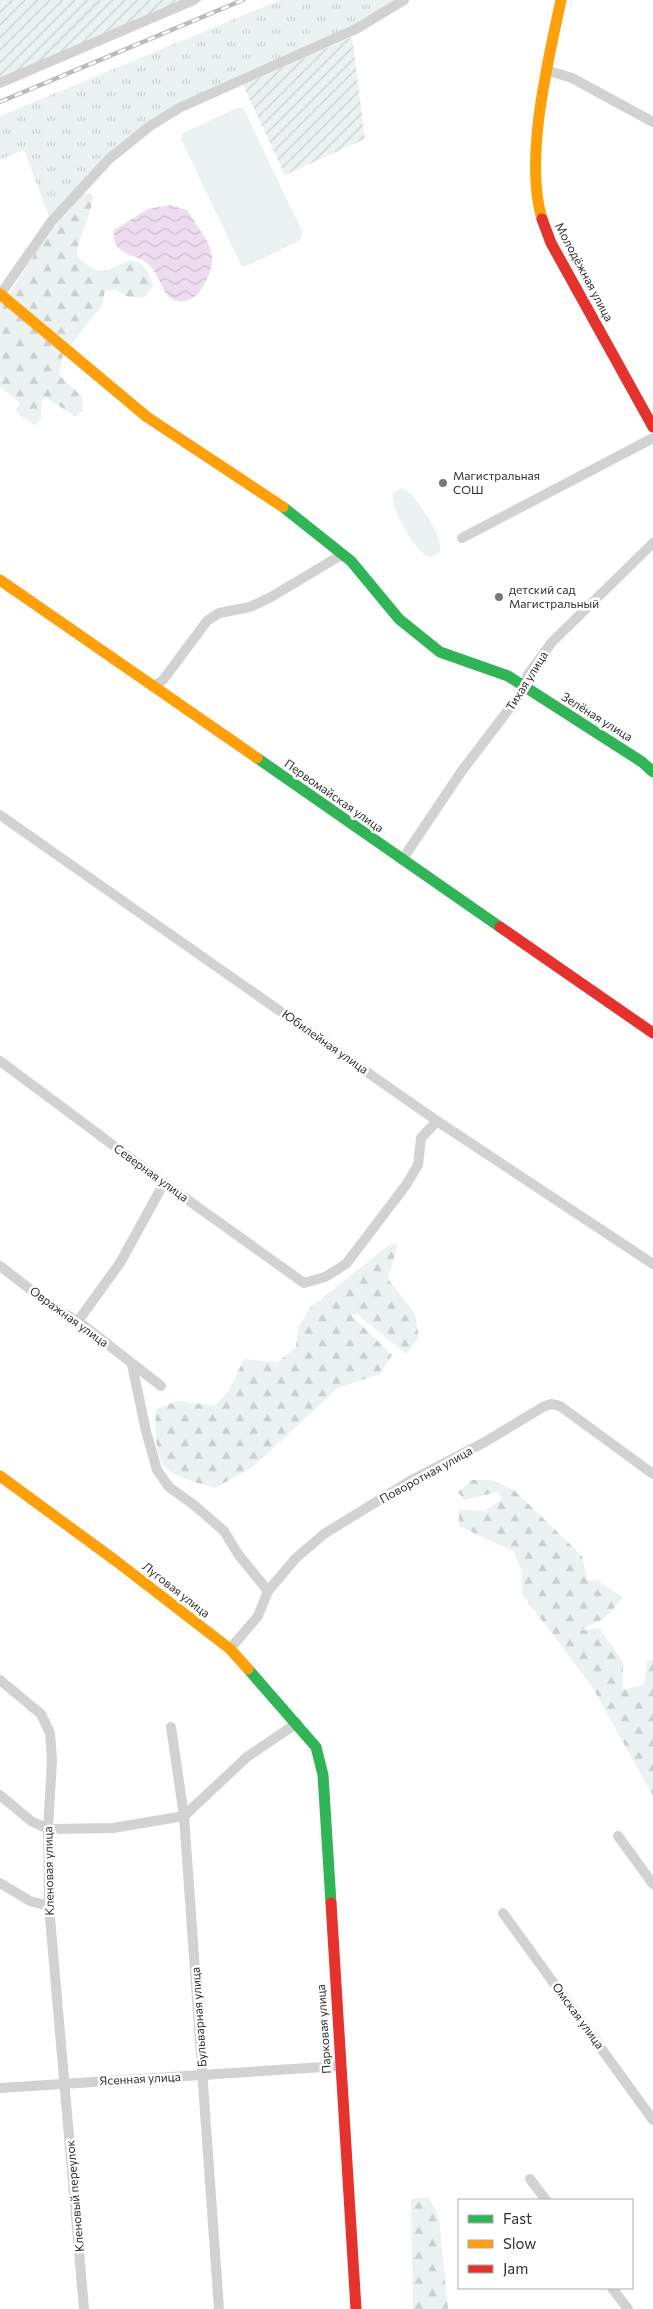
<svg xmlns="http://www.w3.org/2000/svg" width="653" height="2309" font-family="Commissioner,sans-serif">
  <defs>
    <pattern id="grass-tufts" width="24" height="20" patternUnits="userSpaceOnUse" patternTransform="scale(1.25)"><rect width="24" height="20" fill="#ebf2f1"/><path d="M3 7l-1-3M5 7V3M7 7l1-3M15 17l-1-3M17 17v-4M19 17l1-3" fill="none" stroke="#cad0cf"/></pattern>
    <pattern id="forest-firs" width="22" height="20" patternUnits="userSpaceOnUse" patternTransform="scale(1.25)"><rect width="22" height="20" fill="#ebf2f1"/><path d="M5 1l3.5 6h-7zM16 11l3.5 6h-7z" fill="#cad0cf"/></pattern>
    <pattern id="garden-furrows" width="10" height="10" patternUnits="userSpaceOnUse" patternTransform="scale(1.25)"><rect width="10" height="10" fill="#ebf2f1"/><path d="M-1 1l2-2M0 10L10 0M9 11l2-2" fill="none" stroke="#cad0cf"/></pattern>
    <pattern id="water-waves" width="16" height="10" patternUnits="userSpaceOnUse" patternTransform="scale(1.25)"><rect width="16" height="10" fill="#eeddf0"/><path d="M0 5q4-4 8 0t8 0" fill="none" stroke="#ccbece"/></pattern>
  </defs>
  <rect width="100%" height="100%" fill="#fff"/>
  <polygon fill="url(#grass-tufts)" points="280,0 406,0 150,126 51,222 24,150 0,160 0,116"/>
  <g fill="url(#forest-firs)">
    <path d="M 90,193 L 93,197 C 91,218 78,235 77,256 C 84,262 93,272 103,271 C 110,270 118,265 125,262 C 141,256 151,273 153,286 L 144,298 L 128,297 L 116,290 L 105,291 L 102,305 L 63,355 L 59,375 L 82,396 L 83,411 L 75,416 L 45,397 L 41,404 L 41,418 L 35,426 L 15,411 L 20,403 L 0,387 L 0,302 L 11,291 L 48,234 L 84,194 Z"/>
    <path d="M 398,1244 L 388,1279 L 415,1314 L 419,1337 L 406,1354 L 357,1314 L 351,1315 L 392,1355 L 380,1374 L 338,1388 L 254,1466 L 215,1488 C 202,1484 186,1480 174,1474 C 153,1463 155,1428 156,1409 L 178,1401 L 215,1406 L 229,1390 L 244,1359 L 278,1362 L 296,1347 L 298,1328 L 310,1308 L 389,1245 Z"/>
    <polygon points="472,1480 491,1480 514,1490 582,1556 588,1581 597,1580 623,1598 605,1618 581,1630 599,1628 623,1662 623,1690 644,1684 647,1662 653,1659 653,1796 593,1688 522,1594 522,1572 514,1552 459,1526 459,1509 484,1511 502,1499 497,1492 464,1500 458,1492"/>
    <polygon points="429,2197 439,2218 448,2309 413,2309 411,2199"/>
  </g>
  <g fill="url(#garden-furrows)">
    <polygon points="0,0 203,0 0,86"/>
    <polygon points="352,37 365,139 285,175 243,85"/>
  </g>
  <g fill="#ebf2f1">
    <polygon points="239,107 244,109 303,233 300,240 245,267 241,265 181,139 183,133"/>
    <path d="M 402,488 C 414,490 444,539 440,551 C 438,554 437,554 434,556 C 420,564 389,506 393,495 C 394,491 398,490 402,488 Z"/>
  </g>
  <path fill="url(#water-waves)" d="M 170,205 L 187,210 C 207,243 225,254 200,291 C 196,298 185,303 177,301 C 162,298 160,275 150,266 C 137,252 110,257 114,230 L 148,209 Z"/>
  <g fill="none" stroke-linecap="round" stroke-linejoin="round">
    <g stroke="#d2d2d2" stroke-width="10">
      <polyline points="546,70 572,78 653,122"/>
      <polyline points="0,83 194,0"/>
      <polyline points="0,295 51,222 109,159 150,126 179,108 356,29 404,0"/>
      <polyline points="462,538 653,438"/>
      <polyline points="153,687 163,680 207,621 219,613 250,607 271,597 343,554"/>
      <polyline points="0,815 437,1121 653,1264"/>
      <polyline points="402,860 461,772 525,688 527,676 552,642 653,543"/>
      <polyline points="0,1061 164,1183 304,1283 325,1277 346,1264 406,1185 418,1165 421,1138 437,1121"/>
      <polyline points="0,1266 53,1307 78,1321 161,1386"/>
      <polyline points="78,1321 120,1263 164,1183"/>
      <polyline points="132,1365 146,1431 157,1470 169,1487 194,1505 224,1531 238,1554 268,1591"/>
      <polyline points="230,1649 258,1616 268,1591 296,1558 324,1534 410,1481 485,1442 543,1407 551,1404 560,1406 653,1474"/>
      <polyline points="0,1680 41,1714 50,1733 52,1760 48,1829 49,1906 84,2309"/>
      <polyline points="171,1727 184,1816 219,2309"/>
      <polyline points="0,1795 31,1821 48,1829 113,1828 184,1816 247,1757 297,1723"/>
      <polyline points="618,1836 653,1884"/>
      <polyline points="0,1883 30,1901 49,1906"/>
      <polyline points="503,1913 653,2120"/>
      <polyline points="0,2088 339,2066"/>
      <polyline points="530,2179 546,2200"/>
      <polyline points="612,2288 628,2309"/>
    </g>
    <g stroke="#30b455" stroke-width="11">
      <polyline points="283,507 351,561 399,619 440,652 508,676 642,762 653,772"/>
      <polyline points="257,758 500,927"/>
      <polyline points="248,1669 316,1747 323,1775 331,1903"/>
    </g>
    <g stroke="#ff9f0a" stroke-width="11">
      <path d="M 542,219 C 524,159 548,61 561,0"/>
      <polyline points="0,294 147,417 283,507"/>
      <polyline points="0,580 257,758"/>
      <polyline points="0,1476 116,1561 230,1649 248,1669"/>
    </g>
    <g stroke="#e5322d" stroke-width="11">
      <polyline points="542,219 551,243 653,427"/>
      <polyline points="500,927 653,1033"/>
      <polyline points="331,1903 356,2309"/>
    </g>
    <g stroke="#bababa" stroke-width="4.5">
      <polyline id="rail" points="0,102 243,0"/>
    </g>
    <use href="#rail" stroke="#fff" stroke-width="2.5" stroke-dasharray="8" stroke-linecap="butt"/>
  </g>
  <g fill="#787878" stroke="#fff" stroke-width="2">
    <circle cx="443" cy="483" r="5"/>
    <circle cx="499" cy="597" r="5"/>
  </g>
  <g text-anchor="middle" stroke-width="5" stroke-linejoin="round" paint-order="stroke">
    <g font-size="12" fill="#303030" stroke="#fff">
      <text transform="translate(584 272) rotate(62)" y="4">Молодёжная улица</text>
      <text transform="translate(527 681) rotate(-58)" y="4">Тихая улица</text>
      <text transform="translate(597 717) rotate(32)" y="4">Зелёная улица</text>
      <text transform="translate(334 796) rotate(35)" y="4">Первомайская улица</text>
      <text transform="translate(325 1042) rotate(35)" y="4">Юбилейная улица</text>
      <text transform="translate(151 1173) rotate(36)" y="4">Северная улица</text>
      <text transform="translate(69 1317) rotate(36)" y="4">Овражная улица</text>
      <text transform="translate(426 1475) rotate(-29)" y="4">Поворотная улица</text>
      <text transform="translate(176 1590) rotate(38)" y="4">Луговая улица</text>
      <text transform="translate(49 1871) rotate(-91)" y="4">Кленовая улица</text>
      <text transform="translate(578 2016) rotate(54)" y="4">Омская улица</text>
      <text transform="translate(199 2017) rotate(-94)" y="4">Бульварная улица</text>
      <text transform="translate(324 2029) rotate(-94)" y="4">Парковая улица</text>
      <text transform="translate(140 2079) rotate(-3)" y="4">Ясенная улица</text>
      <text transform="translate(75 2196) rotate(-95)" y="4">Кленовый переулок</text>
    </g>
    <g font-size="12" fill="#303030" stroke="#fff" text-anchor="start">
      <text x="453" y="480">Магистральная<tspan x="453" dy="14">СОШ</tspan></text>
      <text x="509" y="594">детский сад<tspan x="509" dy="14">Магистральный</tspan></text>
    </g>
  </g>
  <rect x="458" y="2199" width="175" height="90" fill="#ffffff" stroke="#acacac"/>
  <rect x="468" y="2215" width="25" height="8" fill="#30b455" stroke="#acacac"/>
  <text x="503" y="2224" font-size="15" fill="#303030">Fast</text>
  <rect x="468" y="2240" width="25" height="8" fill="#ff9f0a" stroke="#acacac"/>
  <text x="503" y="2249" font-size="15" fill="#303030">Slow</text>
  <rect x="468" y="2265" width="25" height="8" fill="#e5322d" stroke="#acacac"/>
  <text x="503" y="2274" font-size="15" fill="#303030">Jam</text>
</svg>
